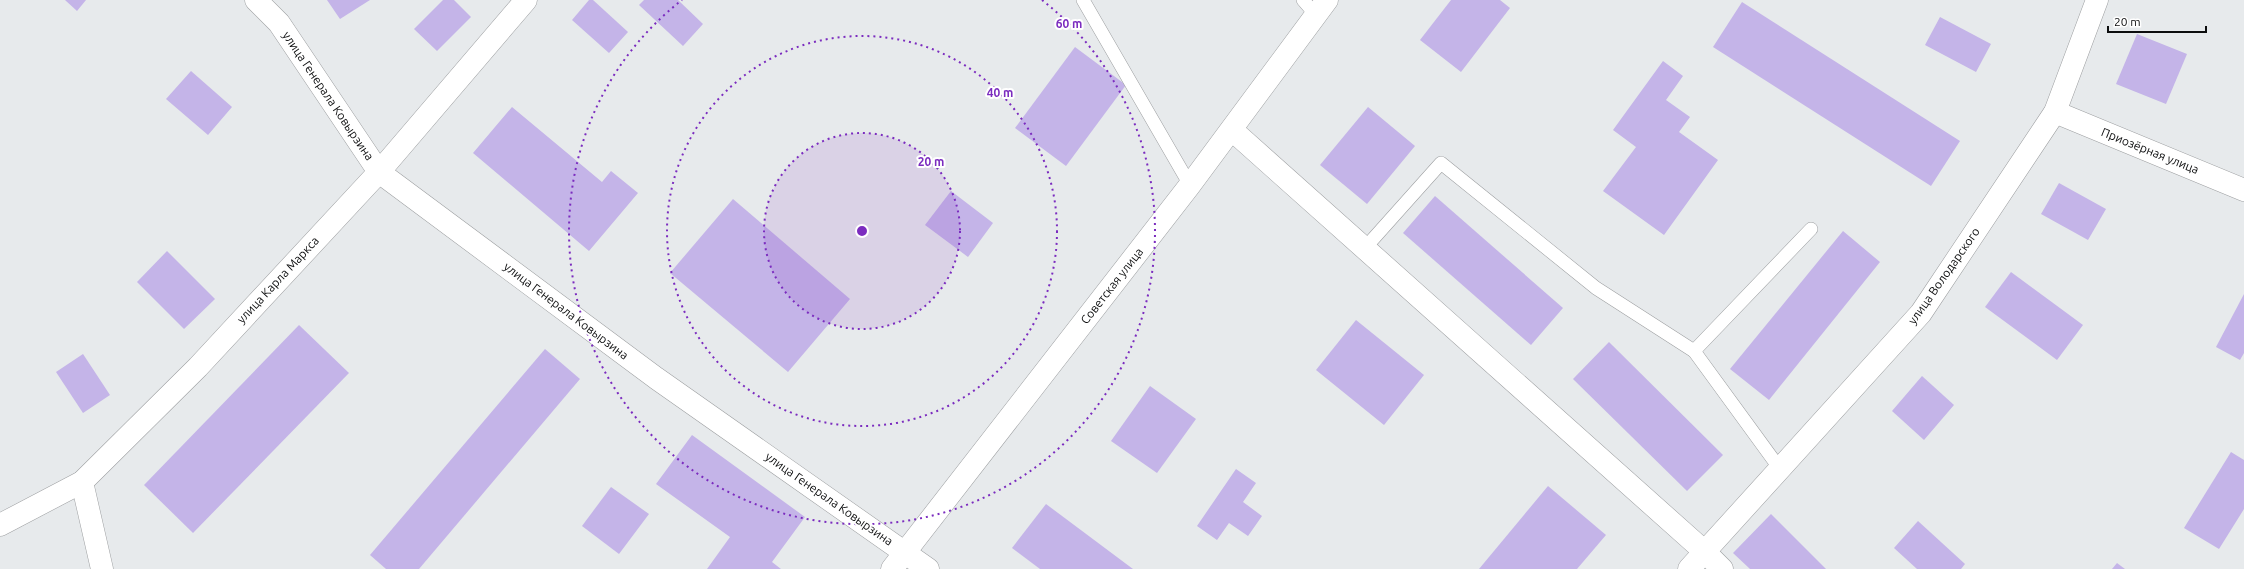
<svg xmlns="http://www.w3.org/2000/svg" width="2244" height="569" font-family="Ubuntu,sans-serif">
  <rect width="100%" height="100%" fill="#e7eaec"/>
  <g fill="#c4b4e8">
    <polygon points="65,0 86,0 77,11"/>
    <polygon points="327,0 370,0 340,19"/>
    <polygon points="443,0 454,0 471,17 437,51 414,29"/>
    <polygon points="589,0 593,0 628,32 609,53 572,20"/>
    <polygon points="644,0 678,0 703,24 683,46 639,5"/>
    <polygon points="1451,0 1500,0 1510,8 1461,72 1420,40"/>
    <polygon points="1742,2 1960,141 1931,186 1713,47"/>
    <polygon points="1940,17 1991,44 1976,72 1925,45"/>
    <polygon points="2137,34 2187,54 2166,104 2116,84"/>
    <polygon points="1075,47 1126,85 1066,166 1015,128"/>
    <polygon points="1663,61 1683,76 1666,100 1690,117 1679,132 1718,160 1664,235 1603,191 1636,147 1613,130"/>
    <polygon points="191,71 232,107 208,135 166,99"/>
    <polygon points="512,107 602,182 611,171 638,193 589,251 473,153"/>
    <polygon points="1368,107 1415,146 1367,204 1320,165"/>
    <polygon points="2059,183 2106,209 2088,240 2041,214"/>
    <polygon points="951,191 993,223 968,257 925,225"/>
    <polygon points="1435,196 1563,308 1531,345 1403,233"/>
    <polygon points="733,199 850,299 788,372 670,273"/>
    <polygon points="1843,231 1880,262 1769,400 1730,369"/>
    <polygon points="167,251 215,299 184,329 137,282"/>
    <polygon points="2011,272 2083,325 2057,360 1985,307"/>
    <polygon points="2244,294 2244,353 2240,360 2216,347"/>
    <polygon points="1356,320 1424,375 1384,425 1316,370"/>
    <polygon points="299,325 349,373 193,533 144,485"/>
    <polygon points="1609,342 1723,455 1687,491 1573,379"/>
    <polygon points="545,349 580,379 419,569 386,569 370,555"/>
    <polygon points="83,354 110,395 83,413 56,372"/>
    <polygon points="1922,376 1954,405 1924,440 1892,411"/>
    <polygon points="1150,386 1196,419 1157,473 1111,441"/>
    <polygon points="692,435 805,517 772,562 781,569 707,569 730,537 656,484"/>
    <polygon points="2231,452 2244,460 2244,509 2219,549 2184,528"/>
    <polygon points="1236,469 1256,483 1243,502 1262,516 1248,536 1229,523 1217,540 1197,526"/>
    <polygon points="1548,486 1606,535 1577,569 1479,569"/>
    <polygon points="611,487 649,514 619,554 582,526"/>
    <polygon points="1046,504 1133,569 1040,569 1012,548"/>
    <polygon points="1771,514 1826,569 1750,569 1733,553"/>
    <polygon points="1918,521 1965,564 1961,569 1917,569 1894,548"/>
    <polygon points="2117,563 2125,569 2112,569"/>
  </g>
  <g fill="none" stroke-linecap="round" stroke-linejoin="round">
    <g stroke="#9d9fa1" stroke-width="14">
      <g id="service">
        <polyline points="1083,0 1190,185"/>
        <polyline points="1303,0 1316,15"/>
        <polyline points="1365,248 1441,163 1596,288 1694,351 1780,469"/>
        <polyline points="1694,351 1811,229"/>
      </g>
    </g>
    <g stroke="#9d9fa1" stroke-width="23">
      <g id="minor">
        <polyline points="256,0 279,23 379,172 656,378 928,569"/>
        <polyline points="2055,112 2244,190"/>
        <polyline points="1232,130 1705,552 1722,569"/>
        <polyline points="82,482 102,569"/>
        <polyline points="0,525 82,482 198,367 379,172 526,0"/>
        <polyline points="1689,569 1921,313 2055,112 2097,0"/>
      </g>
    </g>
    <g stroke="#9d9fa1" stroke-width="23">
      <polyline id="tertiary" points="892,569 1190,185 1327,0"/>
    </g>
    <use href="#service" stroke="#fff" stroke-width="13"/>
    <use href="#minor" stroke="#fff" stroke-width="22"/>
    <use href="#tertiary" stroke="#fff" stroke-width="22"/>
  </g>
  <circle cx="862" cy="231" r="98" fill="#7b2cbf" fill-opacity=".12"/>
  <g fill="none" stroke="#7b2cbf" stroke-width="2" stroke-dasharray="2 4">
    <circle cx="862" cy="231" r="98"/>
    <circle cx="862" cy="231" r="195"/>
    <path d="M1042 0A293 293 0 1 1 682 0"/>
  </g>
  <g text-anchor="middle" stroke-width="4" stroke-linejoin="round" paint-order="stroke">
    <g font-size="12" fill="#0c0d0e" stroke="#fff">
      <text transform="translate(328 96) rotate(56)" y="4">улица Генерала Ковырзина</text>
      <text transform="translate(2150 151) rotate(22)" y="4">Приозёрная улица</text>
      <text transform="translate(1944 276) rotate(-55)" y="4">улица Володарского</text>
      <text transform="translate(278 280) rotate(-47)" y="4">улица Карла Маркса</text>
      <text transform="translate(1112 286) rotate(-52)" y="4">Советская улица</text>
      <text transform="translate(566 311) rotate(37)" y="4">улица Генерала Ковырзина</text>
      <text transform="translate(829 499) rotate(35)" y="4">улица Генерала Ковырзина</text>
    </g>
  </g>
  <circle cx="862" cy="231" r="6" fill="#7b2cbf" stroke="#fff" stroke-width="2"/>
  <g font-size="12" text-anchor="middle" font-weight="bold" fill="#7b2cbf" stroke="#fff" stroke-width="4" stroke-linejoin="round" paint-order="stroke">
    <text x="1069" y="28">60 m</text>
    <text x="1000" y="97">40 m</text>
    <text x="931" y="166">20 m</text>
  </g>
  <path d="M2108 26v6h98v-6" fill="none" stroke="#0c0d0e" stroke-width="2"/>
  <text x="2114" y="26" font-size="12" fill="#0c0d0e" stroke="#ffffff" stroke-width="3" paint-order="stroke">20 m</text>
</svg>
